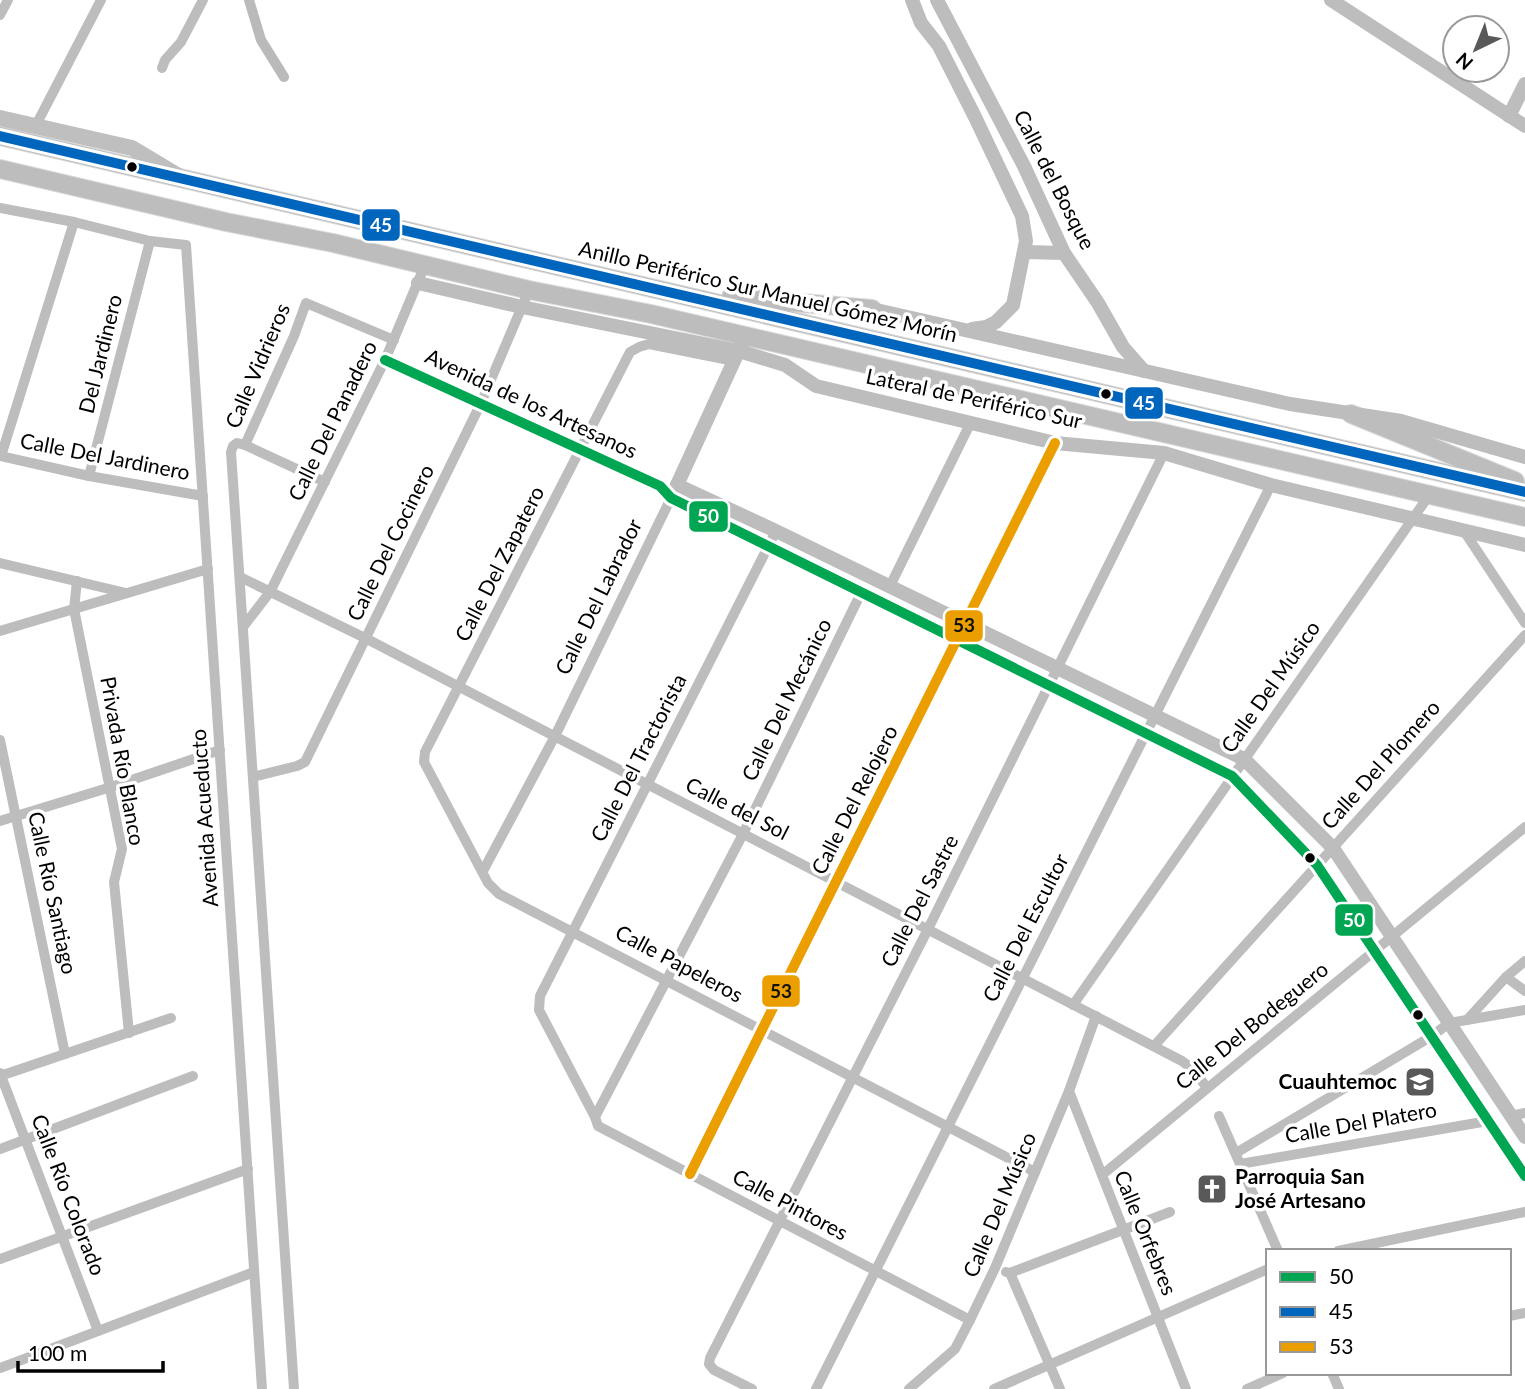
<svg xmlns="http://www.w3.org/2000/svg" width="1525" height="1389" font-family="Lato,sans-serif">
  <rect width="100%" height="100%" fill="#fff"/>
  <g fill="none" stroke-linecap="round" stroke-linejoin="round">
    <polyline stroke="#bababa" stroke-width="10" points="249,0 261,40 284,77"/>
    <g stroke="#dbdbdb" stroke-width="20">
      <g id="trunk">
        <polyline points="0,136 1525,492"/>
        <polyline points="0,169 226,222 333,243 529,290 651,314 1525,517"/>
        <polyline points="731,297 872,309"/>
        <polyline points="1351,414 1515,481"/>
      </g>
    </g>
    <g stroke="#bdbdbd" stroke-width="10">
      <polyline points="0,15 8,0"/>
      <polyline points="162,68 165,60 181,42 203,0"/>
      <polyline points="35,127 101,0"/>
      <polyline points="0,208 74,222 150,241 186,245 262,1389"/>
      <polyline points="385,360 660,486 671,498 555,736 483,871"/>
      <polyline points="734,361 649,344 639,347 630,352 425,752 424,762 488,883 499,894 1035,1172"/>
      <polyline points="245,445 294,336 306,303 394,340"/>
      <polyline points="0,456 89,476 203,496"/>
      <polyline points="1,456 74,222"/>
      <polyline points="89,476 150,241"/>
      <polyline points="1464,531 1525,623"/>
      <polyline points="0,563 126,593"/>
      <polyline points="240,577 365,638 1182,1061 1194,1070 1207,1088"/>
      <polyline points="77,581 74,609 122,849 114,882 129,1033"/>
      <polyline points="890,586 971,422"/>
      <polyline points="861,593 743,834 595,1117 598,1126 970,1320"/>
      <polyline points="243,627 270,592 385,360 425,265"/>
      <polyline points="0,631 208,569"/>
      <polyline points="0,740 65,1054"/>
      <polyline points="253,777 297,766 305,762 481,403 529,290"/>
      <polyline points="0,821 111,787 220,750"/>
      <polyline points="1506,977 1525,991"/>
      <polyline points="1073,1005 1430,494"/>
      <polyline points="1467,1020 1506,977 1525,961"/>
      <polyline points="1154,1046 1525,635"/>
      <polyline points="0,1073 98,1331"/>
      <polyline points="0,1076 171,1018"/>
      <polyline points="1069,1091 1186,1389"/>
      <polyline points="1219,1116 1278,1251"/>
      <polyline points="1511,1116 1525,1113"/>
      <polyline points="595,1117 539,1010 540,996 776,531"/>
      <polyline points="0,1149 193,1076"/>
      <polyline points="1236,1153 1432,1036 1449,1023 1525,1010"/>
      <polyline points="1240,1164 1488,1121"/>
      <polyline points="690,1174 1055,443"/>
      <polyline points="1102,1175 1525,827"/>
      <polyline points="1338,1251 1525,1212"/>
      <polyline points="0,1259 248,1169"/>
      <polyline points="1006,1272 1010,1273 1060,1389"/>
      <polyline points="1010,1273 1170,1212"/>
      <polyline points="1509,1316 1525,1313"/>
      <polyline points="0,1368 254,1272"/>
      <polyline points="1332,1373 1339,1389"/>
      <polyline points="294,1389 231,452 233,446 237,443 245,445 325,482"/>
      <polyline points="752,1389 714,1370 709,1364 710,1358 928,929 1164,453"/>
      <polyline points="816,1389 1271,485"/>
      <polyline points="909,1389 955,1349 970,1320 995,1268 1069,1091 1096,1016"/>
      <polyline points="994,1389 1268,1269"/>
      <polyline points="1247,1389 1283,1373"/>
    </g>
    <g stroke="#bdbdbd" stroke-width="14">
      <polyline points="912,0 921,23 939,46 975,117 1022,216 1026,241 1013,305 996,322 986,327 972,329"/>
      <polyline points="937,0 1024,166 1064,253 1098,303 1123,347 1144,371"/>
      <polyline points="1331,0 1525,126"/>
      <polyline points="1509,116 1525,84"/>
      <polyline points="1025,252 1064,253"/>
      <polyline points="418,283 522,307 739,351 785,365 816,386 1055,443 1164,453 1271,485 1525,545"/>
      <polyline points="872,309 1290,404 1401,421 1525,457"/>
      <polyline points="745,337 671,498 1232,776 1317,865 1525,1176"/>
      <polyline points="677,485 776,531 1244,759 1333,848 1525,1137"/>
    </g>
    <polyline stroke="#bfbfbf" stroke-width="16" points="0,118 132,148 177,175"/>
    <use href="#trunk" stroke="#bdbdbd" stroke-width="18"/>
    <g stroke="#fff" stroke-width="16">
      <polyline id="bus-1" points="385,360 660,486 671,498 1232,776 1317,865 1525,1176"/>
    </g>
    <g stroke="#fff" stroke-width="16">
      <polyline id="bus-2" points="0,136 1525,492"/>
    </g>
    <g stroke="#fff" stroke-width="16">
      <polyline id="bus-3" points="690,1174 1055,443"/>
    </g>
    <use href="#bus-1" stroke="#00a651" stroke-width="10"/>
    <use href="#bus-2" stroke="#0065bd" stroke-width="10"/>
    <use href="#bus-3" stroke="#eb9e00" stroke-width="10"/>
  </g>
  <defs>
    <g id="school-square" transform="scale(1.575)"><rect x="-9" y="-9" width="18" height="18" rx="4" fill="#595959" stroke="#fff"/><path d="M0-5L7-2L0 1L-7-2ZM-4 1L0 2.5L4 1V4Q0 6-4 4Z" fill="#fff"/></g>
    <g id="church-square" transform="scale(1.575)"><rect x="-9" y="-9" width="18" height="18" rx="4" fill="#595959" stroke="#fff"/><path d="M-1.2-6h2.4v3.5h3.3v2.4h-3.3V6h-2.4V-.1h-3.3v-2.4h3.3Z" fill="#fff"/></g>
  </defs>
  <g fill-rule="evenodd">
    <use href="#school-square" x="1420" y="1082"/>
    <use href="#church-square" x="1212" y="1189"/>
  </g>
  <g fill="#000" stroke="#fff" stroke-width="2.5">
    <circle cx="132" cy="167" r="6"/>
    <circle cx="1106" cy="394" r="6"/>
    <circle cx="1310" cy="858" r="6"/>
    <circle cx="1418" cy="1015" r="6"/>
  </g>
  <g text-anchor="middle" stroke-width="7" stroke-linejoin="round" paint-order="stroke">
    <g font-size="21" fill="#000" stroke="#fff">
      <text transform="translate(1054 180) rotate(63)" y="7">Calle del Bosque</text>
      <text transform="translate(768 292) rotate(13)" y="7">Anillo Periférico Sur Manuel Gómez Morín</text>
      <text transform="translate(101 354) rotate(-76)" y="7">Del Jardinero</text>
      <text transform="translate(258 366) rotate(-67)" y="7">Calle Vidrieros</text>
      <text transform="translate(974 399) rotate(12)" y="7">Lateral de Periférico Sur</text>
      <text transform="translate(531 404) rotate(25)" y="7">Avenida de los Artesanos</text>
      <text transform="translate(333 421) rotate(-64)" y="7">Calle Del Panadero</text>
      <text transform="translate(105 457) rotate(11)" y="7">Calle Del Jardinero</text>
      <text transform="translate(391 543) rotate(-64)" y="7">Calle Del Cocinero</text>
      <text transform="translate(500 564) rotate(-63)" y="7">Calle Del Zapatero</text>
      <text transform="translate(599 597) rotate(-64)" y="7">Calle Del Labrador</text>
      <text transform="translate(1271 687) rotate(-55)" y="7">Calle Del Músico</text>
      <text transform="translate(787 700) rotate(-64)" y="7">Calle Del Mecánico</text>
      <text transform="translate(639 758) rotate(-63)" y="7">Calle Del Tractorista</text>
      <text transform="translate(122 761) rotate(80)" y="7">Privada Río Blanco</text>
      <text transform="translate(1381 765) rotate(-48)" y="7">Calle Del Plomero</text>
      <text transform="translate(855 800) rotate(-63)" y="7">Calle Del Relojero</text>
      <text transform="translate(737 809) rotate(27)" y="7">Calle del Sol</text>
      <text transform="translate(205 818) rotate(-94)" y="7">Avenida Acueducto</text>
      <text transform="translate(52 893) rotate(78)" y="7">Calle Río Santiago</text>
      <text transform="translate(920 901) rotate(-63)" y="7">Calle Del Sastre</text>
      <text transform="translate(1026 928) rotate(-63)" y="7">Calle Del Escultor</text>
      <text transform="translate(679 964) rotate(28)" y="7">Calle Papeleros</text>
      <text transform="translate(1252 1026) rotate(-39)" y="7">Calle Del Bodeguero</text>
      <text transform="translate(1361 1123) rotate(-10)" y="7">Calle Del Platero</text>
      <text transform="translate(68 1195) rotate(69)" y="7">Calle Río Colorado</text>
      <text transform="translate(790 1205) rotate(28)" y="7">Calle Pintores</text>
      <text transform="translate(1000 1205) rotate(-67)" y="7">Calle Del Músico</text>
      <text transform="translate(1145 1233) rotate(68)" y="7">Calle Orfebres</text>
    </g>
    <g font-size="21" font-weight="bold" fill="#000" stroke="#fff" text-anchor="end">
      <text x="1397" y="1089">Cuauhtemoc</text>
      <text x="1235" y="1184" text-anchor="start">Parroquia San<tspan x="1235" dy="24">José Artesano</tspan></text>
    </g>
  </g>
  <g stroke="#fff" stroke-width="2.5">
    <rect x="361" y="208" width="40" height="34" rx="7" fill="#0065bd"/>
    <rect x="1124" y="386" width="40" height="34" rx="7" fill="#0065bd"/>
    <rect x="688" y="500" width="41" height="33" rx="7" fill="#00a651"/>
    <rect x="944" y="609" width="40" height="34" rx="7" fill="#eb9e00"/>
    <rect x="1334" y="903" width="40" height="34" rx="7" fill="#00a651"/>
    <rect x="761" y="974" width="40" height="34" rx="7" fill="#eb9e00"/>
  </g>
  <g font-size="19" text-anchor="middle" font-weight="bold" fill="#fff">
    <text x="381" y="232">45</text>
    <text x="1144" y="410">45</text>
    <text x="708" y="523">50</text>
    <text x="1354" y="927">50</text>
  </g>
  <g font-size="19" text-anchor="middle" font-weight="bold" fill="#111">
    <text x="964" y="632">53</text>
    <text x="781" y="998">53</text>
  </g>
  <rect x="1266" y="1249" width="245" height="126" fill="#ffffff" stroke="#999999" stroke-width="2"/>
  <rect x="1280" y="1272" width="35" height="10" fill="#00a651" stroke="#999999" stroke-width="2"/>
  <text x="1329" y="1284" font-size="21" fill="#000000">50</text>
  <rect x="1280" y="1307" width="35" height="10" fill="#0065bd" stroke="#999999" stroke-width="2"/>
  <text x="1329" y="1319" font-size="21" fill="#000000">45</text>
  <rect x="1280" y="1342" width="35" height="10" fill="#eb9e00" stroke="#999999" stroke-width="2"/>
  <text x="1329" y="1354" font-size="21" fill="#000000">53</text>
  <g transform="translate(1476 49) rotate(223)"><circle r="33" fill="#ffffff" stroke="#999999" stroke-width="2"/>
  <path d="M0-5L12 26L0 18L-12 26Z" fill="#595959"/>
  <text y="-10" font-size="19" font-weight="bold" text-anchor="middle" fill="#000000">N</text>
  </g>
  <path d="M18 1361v10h145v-10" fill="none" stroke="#000000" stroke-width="3.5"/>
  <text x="28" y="1361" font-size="21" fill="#000000" stroke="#ffffff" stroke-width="5" paint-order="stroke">100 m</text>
</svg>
